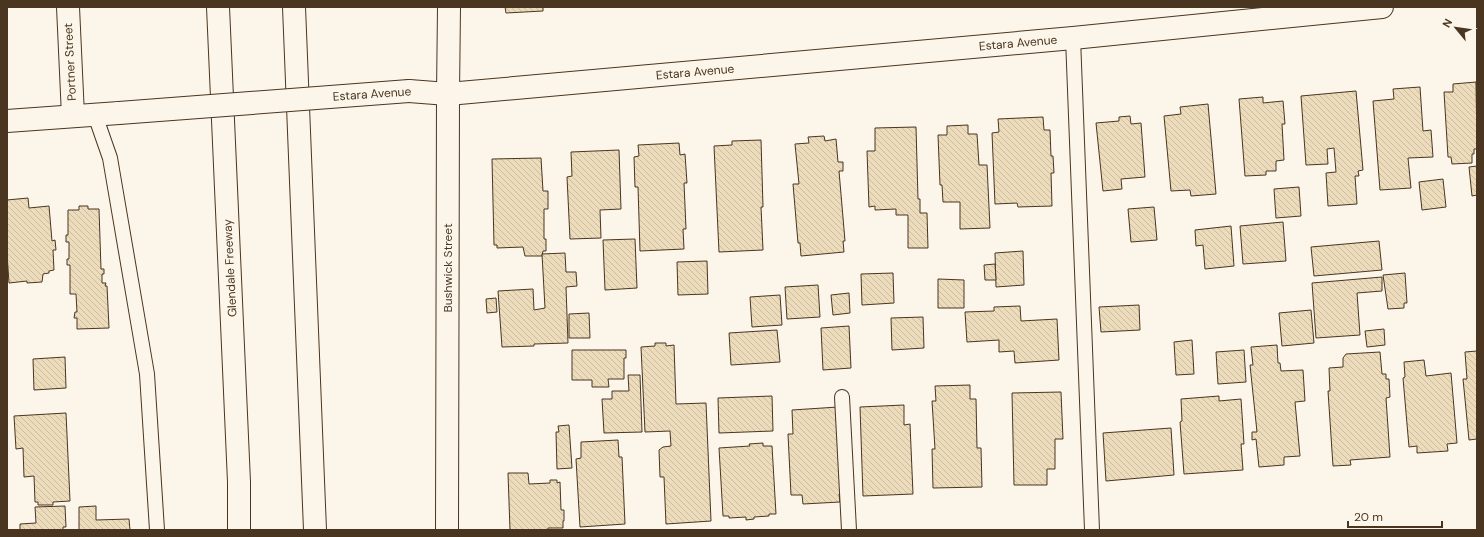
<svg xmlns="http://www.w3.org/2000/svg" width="1484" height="537" font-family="'DM Sans',sans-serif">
  <defs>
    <pattern id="building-back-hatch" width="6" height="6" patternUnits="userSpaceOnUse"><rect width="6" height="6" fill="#ecdcbc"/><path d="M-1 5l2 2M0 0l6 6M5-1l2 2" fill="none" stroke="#ccbda1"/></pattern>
  </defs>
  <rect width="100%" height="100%" fill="#fbf6e9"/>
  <g fill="url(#building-back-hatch)" stroke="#4a3520">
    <polygon points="505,7 543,7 543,11 506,13"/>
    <polygon points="1476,82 1477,149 1474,149 1474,154 1472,154 1472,163 1452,164 1451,157 1448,157 1444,92 1453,92 1453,84"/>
    <polygon points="1420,87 1423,131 1431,130 1433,157 1408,158 1411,188 1380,190 1373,101 1394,99 1393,89"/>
    <polygon points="1356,91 1363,170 1358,171 1359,176 1355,176 1357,204 1328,206 1326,173 1336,172 1334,148 1327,149 1328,164 1306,165 1301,96"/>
    <polygon points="1263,97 1263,103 1283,101 1285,124 1282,124 1284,160 1276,161 1276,171 1266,171 1266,175 1245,176 1239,99"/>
    <polygon points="1208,104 1216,194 1191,196 1190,190 1171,191 1164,116 1181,114 1180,107"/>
    <polygon points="1130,116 1131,124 1141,123 1145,177 1121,179 1122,189 1103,191 1096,123 1119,121 1119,117"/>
    <polygon points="1043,117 1044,130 1050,130 1051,156 1053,156 1054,173 1051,173 1052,206 1018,207 1017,203 995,204 992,133 999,132 998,119"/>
    <polygon points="968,125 968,134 977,134 979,165 987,165 990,228 960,229 960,202 943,202 942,185 940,185 938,135 947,135 947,126"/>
    <polygon points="916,127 918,199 920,199 920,213 927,213 928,248 908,248 908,215 896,215 896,209 875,210 875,206 869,207 867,151 875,151 875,128"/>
    <polygon points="824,136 825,141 836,139 838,162 843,162 843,171 839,171 845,241 843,241 844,252 801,256 800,243 798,243 793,184 799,184 795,144 809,143 808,137"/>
    <polygon points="761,140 763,207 761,207 763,250 719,252 714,146 732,145 732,141"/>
    <polygon points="679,143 680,155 685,154 687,183 684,183 686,229 683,229 684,249 640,251 638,187 635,187 634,157 639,156 638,145"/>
    <polygon points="619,150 621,209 600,210 601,238 570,239 567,177 572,176 571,152"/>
    <polygon points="541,158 543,191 548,191 548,209 544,209 544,239 546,239 546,251 543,251 542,256 525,256 523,247 497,248 497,245 494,245 492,159"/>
    <polygon points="1477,166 1477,195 1472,196 1469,167"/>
    <polygon points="1443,179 1446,207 1422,210 1419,182"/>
    <polygon points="1299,187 1301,216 1276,218 1274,189"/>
    <polygon points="28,198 29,208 49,206 52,241 55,240 56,250 53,250 54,270 49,271 49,273 43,274 42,282 27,283 27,281 9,283 7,254 7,200"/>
    <polygon points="79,206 88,206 88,209 99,209 101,269 104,269 104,274 102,274 102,283 106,283 105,286 107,286 109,328 77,329 77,318 74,318 75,312 77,312 76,294 70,294 70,265 67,265 67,259 69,259 69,242 66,242 66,235 68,235 68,210 79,210"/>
    <polygon points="1154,207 1157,240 1131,242 1128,209"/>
    <polygon points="1283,222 1286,261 1243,264 1240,226"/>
    <polygon points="1231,226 1234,266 1205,269 1203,245 1196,246 1195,230"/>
    <polygon points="635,239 637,288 605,290 603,240"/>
    <polygon points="1379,241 1382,270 1314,276 1311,247"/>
    <polygon points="1023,251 1024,285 996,287 995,253"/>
    <polygon points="565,253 566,272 576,272 577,286 566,287 568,343 534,344 534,346 502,347 498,291 533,289 534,310 545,308 542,254"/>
    <polygon points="707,261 708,294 678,295 677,262"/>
    <polygon points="995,264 996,280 985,280 984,265"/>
    <polygon points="893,273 894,303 862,305 861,274"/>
    <polygon points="1405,273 1407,303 1404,303 1404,308 1388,309 1383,275"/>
    <polygon points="1382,277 1382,291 1357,293 1360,335 1316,338 1312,283"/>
    <polygon points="938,279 964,280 964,308 938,308"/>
    <polygon points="818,285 820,317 787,319 785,287"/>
    <polygon points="849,293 850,313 833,315 831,295"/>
    <polygon points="780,295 782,325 752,327 750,297"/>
    <polygon points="496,298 497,312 487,313 486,299"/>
    <polygon points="1139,305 1140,330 1101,332 1099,307"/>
    <polygon points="1020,306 1021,321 1057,319 1059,360 1015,363 1014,351 999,352 999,340 967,342 965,312 994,311 994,307"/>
    <polygon points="1311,310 1314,343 1282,346 1279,313"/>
    <polygon points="589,313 590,338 569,338 569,314"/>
    <polygon points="923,317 924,348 892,350 891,318"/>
    <polygon points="849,326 851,368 823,370 821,328"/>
    <polygon points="1384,329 1385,345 1367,347 1365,331"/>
    <polygon points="777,330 780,362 731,365 729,333"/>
    <polygon points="1192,340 1194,374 1176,375 1174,342"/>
    <polygon points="655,343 666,343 666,346 674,345 676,404 706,403 711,521 666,524 664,477 660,477 659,450 663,447 671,446 670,431 645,432 641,347 655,346"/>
    <polygon points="1277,345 1278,363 1280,363 1281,371 1303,370 1305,401 1295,402 1300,456 1284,457 1284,465 1259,467 1256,439 1252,440 1252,432 1257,432 1250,365 1253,365 1251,347"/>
    <polygon points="572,350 626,350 626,358 624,358 624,379 608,379 609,387 592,387 592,380 572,380"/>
    <polygon points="1244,350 1246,382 1218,384 1216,352"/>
    <polygon points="1477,351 1477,439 1469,440 1463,379 1467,379 1465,352"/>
    <polygon points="1380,352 1382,374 1386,374 1386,379 1389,379 1390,397 1386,398 1390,457 1350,460 1351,465 1333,466 1328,391 1330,391 1329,368 1343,367 1343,358 1346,354"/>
    <polygon points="65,357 66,388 34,390 33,359"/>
    <polygon points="1424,360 1426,376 1451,373 1457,443 1447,444 1448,451 1417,453 1417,446 1409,447 1403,378 1405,377 1404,362"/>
    <polygon points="628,375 640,375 642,432 604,433 602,399 612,399 612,391 629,391"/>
    <polygon points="970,385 970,399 976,399 977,448 981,448 982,487 933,488 932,449 935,449 932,401 936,401 935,386"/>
    <polygon points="1061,392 1063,439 1055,439 1055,469 1047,469 1047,485 1014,485 1012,393"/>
    <polygon points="772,396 773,431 719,433 718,398"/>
    <polygon points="1219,396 1219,401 1241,399 1244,444 1241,444 1243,470 1184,474 1180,422 1182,421 1181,399"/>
    <polygon points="904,405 904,425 910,424 913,494 863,496 860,407"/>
    <polygon points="838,407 842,494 839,494 840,502 803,504 802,495 791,495 788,434 793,434 792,410"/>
    <polygon points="66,413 70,501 53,502 53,505 38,505 38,502 35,502 34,476 24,477 23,448 16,449 14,416"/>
    <polygon points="569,425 572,468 557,469 556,432 559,432 558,426"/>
    <polygon points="1171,428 1174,475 1106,481 1103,433"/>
    <polygon points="618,440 619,457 622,457 625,524 580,527 576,459 581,458 581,442"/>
    <polygon points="763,443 763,446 772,446 776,514 769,514 769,516 754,517 754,519 746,520 746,517 729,518 729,516 723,516 719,448 750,446 749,444"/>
    <polygon points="508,473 528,473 529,484 550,483 550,480 557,480 557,483 560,482 561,510 564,510 564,521 563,521 563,528 548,528 548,530 510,530"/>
    <polygon points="65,506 66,527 63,527 63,530 20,530 20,524 36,523 35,507"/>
    <polygon points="96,506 96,520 129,519 130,530 79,530 79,507"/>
  </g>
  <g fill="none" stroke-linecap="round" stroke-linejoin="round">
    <g stroke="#4a3520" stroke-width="16">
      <g id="lane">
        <polyline points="1073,38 1092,530"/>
        <polyline points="95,115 110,158 147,374 157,530"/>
        <polyline points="842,397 849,530"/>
      </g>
    </g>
    <g stroke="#4a3520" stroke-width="24">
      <g id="street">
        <polyline points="68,7 73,116"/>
        <polyline points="448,94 449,7"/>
      </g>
    </g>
    <g stroke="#4a3520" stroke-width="24">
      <g id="secondary">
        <polyline points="409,91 448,94 1073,38 1382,7"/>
        <polyline points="7,121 119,113"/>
        <polyline points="447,530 448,94"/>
      </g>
    </g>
    <g stroke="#4a3520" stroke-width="24">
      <g id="highway">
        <polyline points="218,7 239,482 239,530"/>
        <polyline points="294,7 315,530"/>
      </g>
    </g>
    <use href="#lane" stroke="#fbf6e9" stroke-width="14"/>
    <use href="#street" stroke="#fbf6e9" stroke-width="22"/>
    <use href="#secondary" stroke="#fbf6e9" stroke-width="22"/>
    <use href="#highway" stroke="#fbf6e9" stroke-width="22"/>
    <g stroke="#4a3520" stroke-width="24" stroke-linecap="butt">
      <polyline id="secondary-bridge" points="119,113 409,91"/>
    </g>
    <use href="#secondary-bridge" stroke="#fbf6e9" stroke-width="22"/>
  </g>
  <g text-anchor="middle" stroke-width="3" stroke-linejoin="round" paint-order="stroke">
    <g font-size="12" fill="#4a3520" stroke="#fbf6e9">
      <text transform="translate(1018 43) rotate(-5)" y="4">Estara Avenue</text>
      <text transform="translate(70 62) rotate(-93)" y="4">Portner Street</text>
      <text transform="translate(695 72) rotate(-5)" y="4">Estara Avenue</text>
      <text transform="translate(372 94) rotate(-4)" y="4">Estara Avenue</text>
      <text transform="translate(230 268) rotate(-93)" y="4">Glendale Freeway</text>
      <text transform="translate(448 268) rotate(-90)" y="4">Bushwick Street</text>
    </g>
  </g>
  <rect width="1484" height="537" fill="none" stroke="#4a3520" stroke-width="16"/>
  <g transform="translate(1456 28) rotate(299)" stroke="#fbf6e9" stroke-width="3" paint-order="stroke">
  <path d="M0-3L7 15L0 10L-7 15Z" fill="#4a3520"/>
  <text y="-6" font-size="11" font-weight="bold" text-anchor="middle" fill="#4a3520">N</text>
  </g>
  <path d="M1348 521v6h94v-6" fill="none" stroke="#4a3520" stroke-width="2"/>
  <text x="1354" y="521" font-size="12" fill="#4a3520" stroke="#fbf6e9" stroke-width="3" paint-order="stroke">20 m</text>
</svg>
